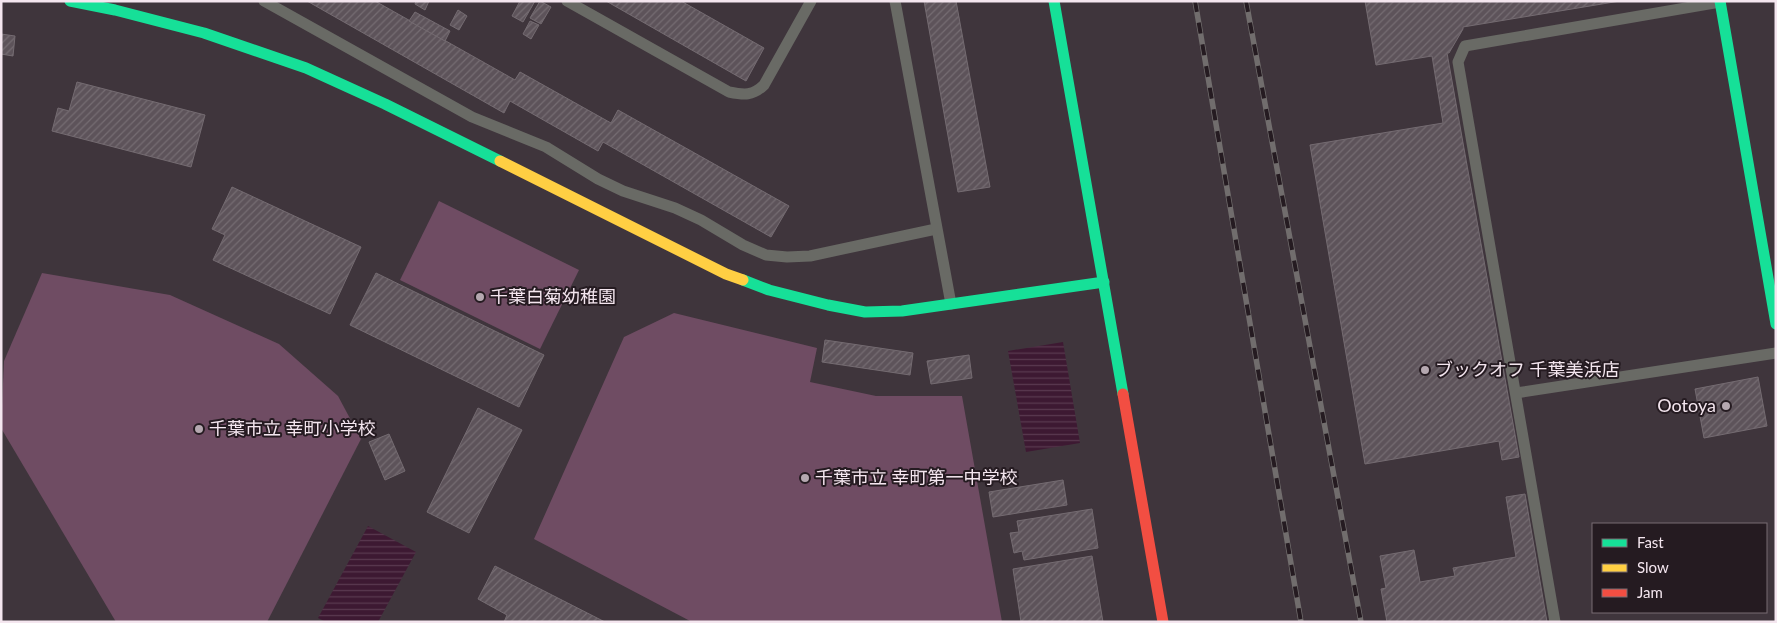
<svg xmlns="http://www.w3.org/2000/svg" width="1777" height="623" font-family="Lato,'Noto Sans JP',sans-serif">
  <defs>
    <pattern id="water-rules" width="6" height="5" patternUnits="userSpaceOnUse" patternTransform="scale(1.25)"><rect width="6" height="5" fill="#3d1932"/><path d="M0 2.5h6" fill="none" stroke="#5a3a50"/></pattern>
    <pattern id="building-hatch" width="6" height="6" patternUnits="userSpaceOnUse" patternTransform="scale(1.25)"><rect width="6" height="6" fill="#5d535a"/><path d="M-1 1l2-2M0 6l6-6M5 7l2-2" fill="none" stroke="#756c72"/></pattern>
  </defs>
  <rect width="100%" height="100%" fill="#3f353c"/>
  <g fill="#6f4c63">
    <polygon points="439,201 579,270 540,349 400,280"/>
    <polygon points="42,273 170,295 279,344 338,396 361,439 267,622 116,622 1,428 4,361"/>
    <polygon points="674,313 817,348 810,382 876,396 962,396 1002,622 692,622 534,539 624,337"/>
  </g>
  <g fill="url(#water-rules)">
    <polygon points="1063,342 1080,443 1026,452 1008,351"/>
    <polygon points="368,526 416,552 378,622 326,622 318,618"/>
  </g>
  <g fill="url(#building-hatch)" stroke="#746b71">
    <polygon points="307,1 375,1 515,80 520,72 611,123 618,110 789,206 771,237 603,142 598,151 510,101 504,113"/>
    <polygon points="416,1 429,1 425,10 415,4"/>
    <polygon points="520,1 535,1 523,22 512,16"/>
    <polygon points="540,1 551,7 541,24 530,18"/>
    <polygon points="606,1 681,1 764,48 746,81"/>
    <polygon points="924,1 956,1 990,187 958,192"/>
    <polygon points="1365,1 1620,1 1463,27 1463,29 1449,53 1447,53 1519,457 1502,460 1499,441 1365,464 1310,145 1443,123 1432,56 1376,65"/>
    <polygon points="458,10 467,16 459,30 450,25"/>
    <polygon points="415,12 450,31 445,41 409,21"/>
    <polygon points="530,21 539,25 531,39 523,34"/>
    <polygon points="1,34 15,36 13,56 1,54"/>
    <polygon points="77,82 205,115 191,167 52,131 58,108 69,111"/>
    <polygon points="232,187 361,247 330,314 213,260 225,235 212,229"/>
    <polygon points="376,273 544,355 519,407 350,325"/>
    <polygon points="825,340 913,353 910,375 822,362"/>
    <polygon points="969,355 972,378 931,384 927,361"/>
    <polygon points="1758,377 1767,426 1704,438 1695,389"/>
    <polygon points="478,408 522,430 469,533 427,512"/>
    <polygon points="389,434 405,471 385,480 369,442"/>
    <polygon points="1063,480 1067,505 993,517 989,492"/>
    <polygon points="1525,494 1547,622 1387,622 1381,589 1386,588 1380,556 1414,550 1420,582 1455,576 1453,568 1516,557 1506,497"/>
    <polygon points="1092,509 1098,548 1024,560 1022,551 1014,553 1010,533 1019,532 1017,521"/>
    <polygon points="1092,556 1103,622 1021,622 1013,569"/>
    <polygon points="495,566 605,622 504,622 507,615 478,599"/>
  </g>
  <g fill="none" stroke-linecap="round" stroke-linejoin="round">
    <g stroke="#696a65" stroke-width="11">
      <polyline points="264,1 472,117 546,147 598,179 623,191 675,208 701,220 743,245 766,255 787,257 810,256 936,229"/>
      <path d="M 567,1 L 729,92 C 744,95 753,96 764,85 L 811,1"/>
      <polyline points="895,1 951,304"/>
      <polyline points="1516,393 1776,353"/>
      <polyline points="1555,622 1458,62 1465,46 1720,2"/>
    </g>
    <g stroke="#16e098" stroke-width="11">
      <polyline points="70,1 115,10 204,33 306,68 385,104 500,161"/>
      <polyline points="1054,1 1123,394"/>
      <polyline points="1720,1 1776,324"/>
      <polyline points="743,280 769,290 828,305 865,312 902,311 1104,282"/>
    </g>
    <polyline stroke="#ffcf43" stroke-width="11" points="500,161 726,274 743,280"/>
    <polyline stroke="#f24e42" stroke-width="11" points="1123,394 1163,622"/>
    <g stroke="#716d6d" stroke-width="5.5">
      <g id="rail">
        <polyline points="1195,1 1301,622"/>
        <polyline points="1246,1 1361,622"/>
      </g>
    </g>
    <use href="#rail" stroke="#251b21" stroke-width="4" stroke-dasharray="11" stroke-linecap="butt"/>
  </g>
  <g fill="#b5a8b0" stroke="#251b21" stroke-width="2">
    <circle cx="480" cy="297" r="5"/>
    <circle cx="1425" cy="370" r="5"/>
    <circle cx="1726" cy="406" r="5"/>
    <circle cx="199" cy="429" r="5"/>
    <circle cx="805" cy="478" r="5"/>
  </g>
  <g text-anchor="middle" stroke-width="4" stroke-linejoin="round" paint-order="stroke">
    <g font-size="18" fill="#f4e6ef" stroke="#251b21" text-anchor="start">
      <text x="490" y="303">千葉白菊幼稚園</text>
      <text x="1435" y="376">ブックオフ 千葉美浜店</text>
      <text x="1716" y="412" text-anchor="end">Ootoya</text>
      <text x="209" y="435">千葉市立 幸町小学校</text>
      <text x="815" y="484">千葉市立 幸町第一中学校</text>
    </g>
  </g>
  <rect width="1777" height="623" fill="none" stroke="#f4e6ef" stroke-width="5"/>
  <rect x="1592" y="523" width="175" height="90" fill="#251b21" stroke="#786c73"/>
  <rect x="1602" y="539" width="25" height="8" fill="#16e098" stroke="#786c73"/>
  <text x="1637" y="548" font-size="15" fill="#f4e6ef">Fast</text>
  <rect x="1602" y="564" width="25" height="8" fill="#ffcf43" stroke="#786c73"/>
  <text x="1637" y="573" font-size="15" fill="#f4e6ef">Slow</text>
  <rect x="1602" y="589" width="25" height="8" fill="#f24e42" stroke="#786c73"/>
  <text x="1637" y="598" font-size="15" fill="#f4e6ef">Jam</text>
</svg>
